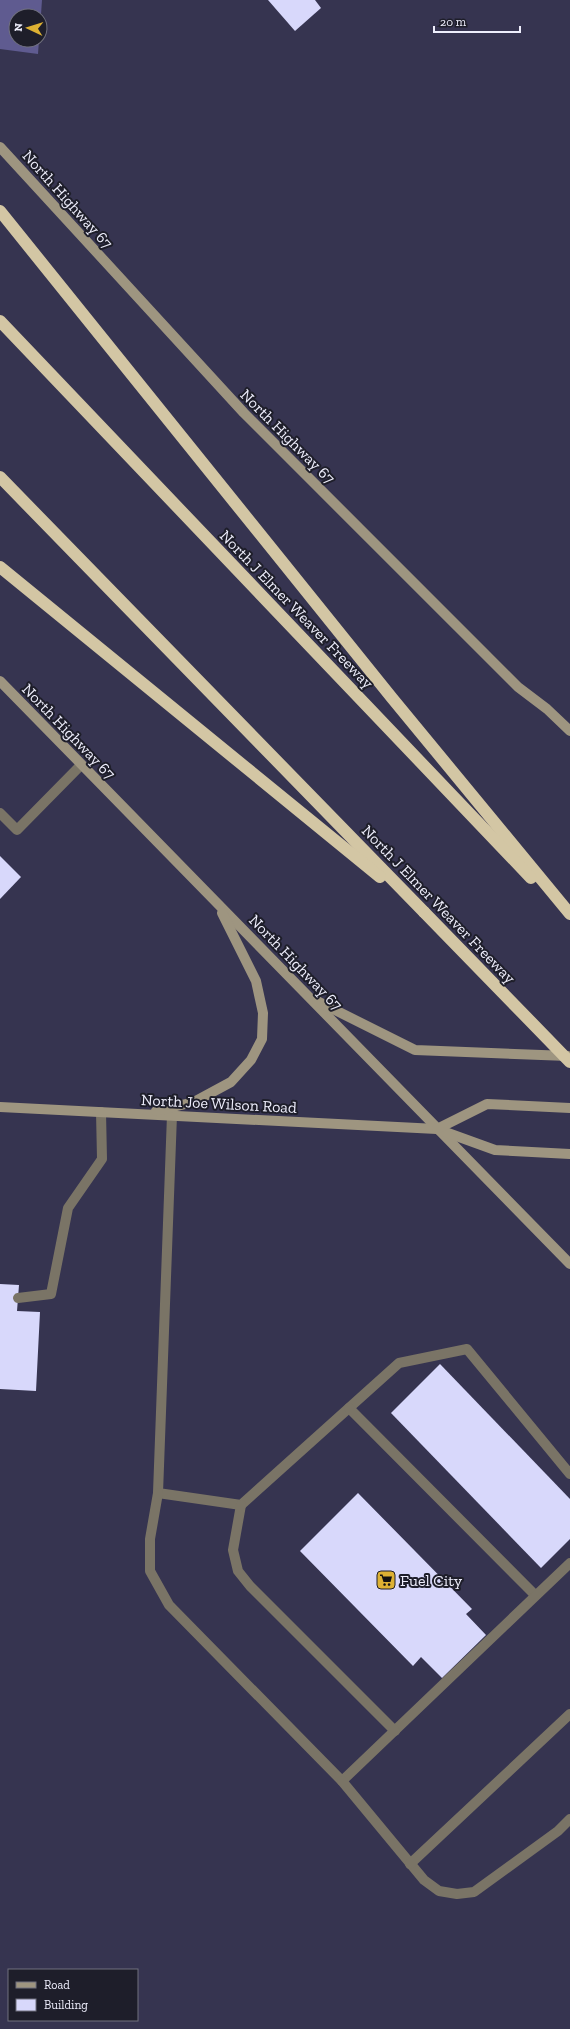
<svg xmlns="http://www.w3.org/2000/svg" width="570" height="2029" font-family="'Zilla Slab',serif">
  <rect width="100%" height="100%" fill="#363450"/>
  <polygon fill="#5f5b90" points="0,0 42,0 40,29 40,16 16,16 16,40 39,40 38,54 0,49"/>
  <g fill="#d8d8fb">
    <polygon points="268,0 315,0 321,8 295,31"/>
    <polygon points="0,856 21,877 0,899"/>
    <polygon points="0,1284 19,1285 17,1311 40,1312 36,1391 0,1389"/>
    <polygon points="440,1364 570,1499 570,1539 541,1568 391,1413"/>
    <polygon points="358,1493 472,1609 466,1614 486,1635 442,1678 421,1657 413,1666 300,1551"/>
  </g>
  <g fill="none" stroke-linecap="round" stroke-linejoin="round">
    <g stroke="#7a7466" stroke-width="10">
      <polyline points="0,813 17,830 81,765"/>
      <polyline points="172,1115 158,1493 241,1505 399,1363 467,1349 570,1474"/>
      <polyline points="18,1298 51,1294 68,1208 102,1159 101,1112"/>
      <polyline points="349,1408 535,1595"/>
      <polyline points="158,1493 150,1539 150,1571 169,1605 342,1781 570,1563"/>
      <polyline points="241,1505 233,1550 238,1571 250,1586 395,1731"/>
      <polyline points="342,1781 424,1880 439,1891 457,1894 474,1892 558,1831 570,1819"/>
      <polyline points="410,1864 570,1714"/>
    </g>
    <g stroke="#9e9580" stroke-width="10">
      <polyline points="0,147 244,413 518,687 547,709 570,731"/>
      <polyline points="0,681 570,1264"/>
      <polyline points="317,1001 415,1050 568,1056"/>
      <polyline points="0,1107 437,1129 495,1150 570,1154"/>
      <polyline points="156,1111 194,1102 231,1082 251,1060 262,1039 263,1013 256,981 222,913"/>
      <polyline points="437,1129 487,1104 570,1108"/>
    </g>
    <g stroke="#d3c6a4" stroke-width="12">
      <polyline points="0,211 392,698 570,914"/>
      <polyline points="0,321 531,878"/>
      <polyline points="0,477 424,912"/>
      <polyline points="0,567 380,877"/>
    </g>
    <polyline stroke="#d3c6a4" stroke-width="12" points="424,912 570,1062"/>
  </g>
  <defs>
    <g id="supermarket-square" transform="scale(1)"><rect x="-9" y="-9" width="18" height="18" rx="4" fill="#ddb133" stroke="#1e1e2a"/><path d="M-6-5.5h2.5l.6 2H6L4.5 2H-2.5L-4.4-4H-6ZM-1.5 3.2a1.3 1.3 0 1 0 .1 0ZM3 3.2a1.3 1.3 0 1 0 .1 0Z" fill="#111"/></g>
  </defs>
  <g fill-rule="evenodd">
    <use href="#supermarket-square" x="386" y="1580"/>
  </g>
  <g text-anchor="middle" stroke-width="4" stroke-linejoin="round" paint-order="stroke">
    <g font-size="16" fill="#eeeefc" stroke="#1e1e2a">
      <text transform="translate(68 199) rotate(48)" y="6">North Highway 67</text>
      <text transform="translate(288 436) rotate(45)" y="6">North Highway 67</text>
      <text transform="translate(297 609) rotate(46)" y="6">North J Elmer Weaver Freeway</text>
      <text transform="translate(69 731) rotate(46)" y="6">North Highway 67</text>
      <text transform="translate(439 904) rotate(46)" y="6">North J Elmer Weaver Freeway</text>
      <text transform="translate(296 962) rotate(46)" y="6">North Highway 67</text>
      <text transform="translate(219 1103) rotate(3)" y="6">North Joe Wilson Road</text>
    </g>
    <g font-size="16" fill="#eeeefc" stroke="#1e1e2a" text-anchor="start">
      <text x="400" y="1586">Fuel City</text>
    </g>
  </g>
  <rect x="8" y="1969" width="130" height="52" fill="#1e1e2a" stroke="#71717e"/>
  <rect x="16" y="1982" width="20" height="6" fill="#9e9580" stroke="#71717e"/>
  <text x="44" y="1989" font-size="12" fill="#eeeefc">Road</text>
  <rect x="16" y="1999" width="20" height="12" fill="#d8d8fb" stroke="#71717e"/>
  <text x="44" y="2009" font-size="12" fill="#eeeefc">Building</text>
  <g transform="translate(28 28) rotate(274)"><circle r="19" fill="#1e1e2a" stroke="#71717e"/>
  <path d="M0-3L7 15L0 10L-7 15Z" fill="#ddb133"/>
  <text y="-6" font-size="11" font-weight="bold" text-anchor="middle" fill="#eeeefc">N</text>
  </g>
  <path d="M434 26v6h86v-6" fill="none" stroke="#eeeefc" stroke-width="2"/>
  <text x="440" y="26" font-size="12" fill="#eeeefc" stroke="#1e1e2a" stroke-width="3" paint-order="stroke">20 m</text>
</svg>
